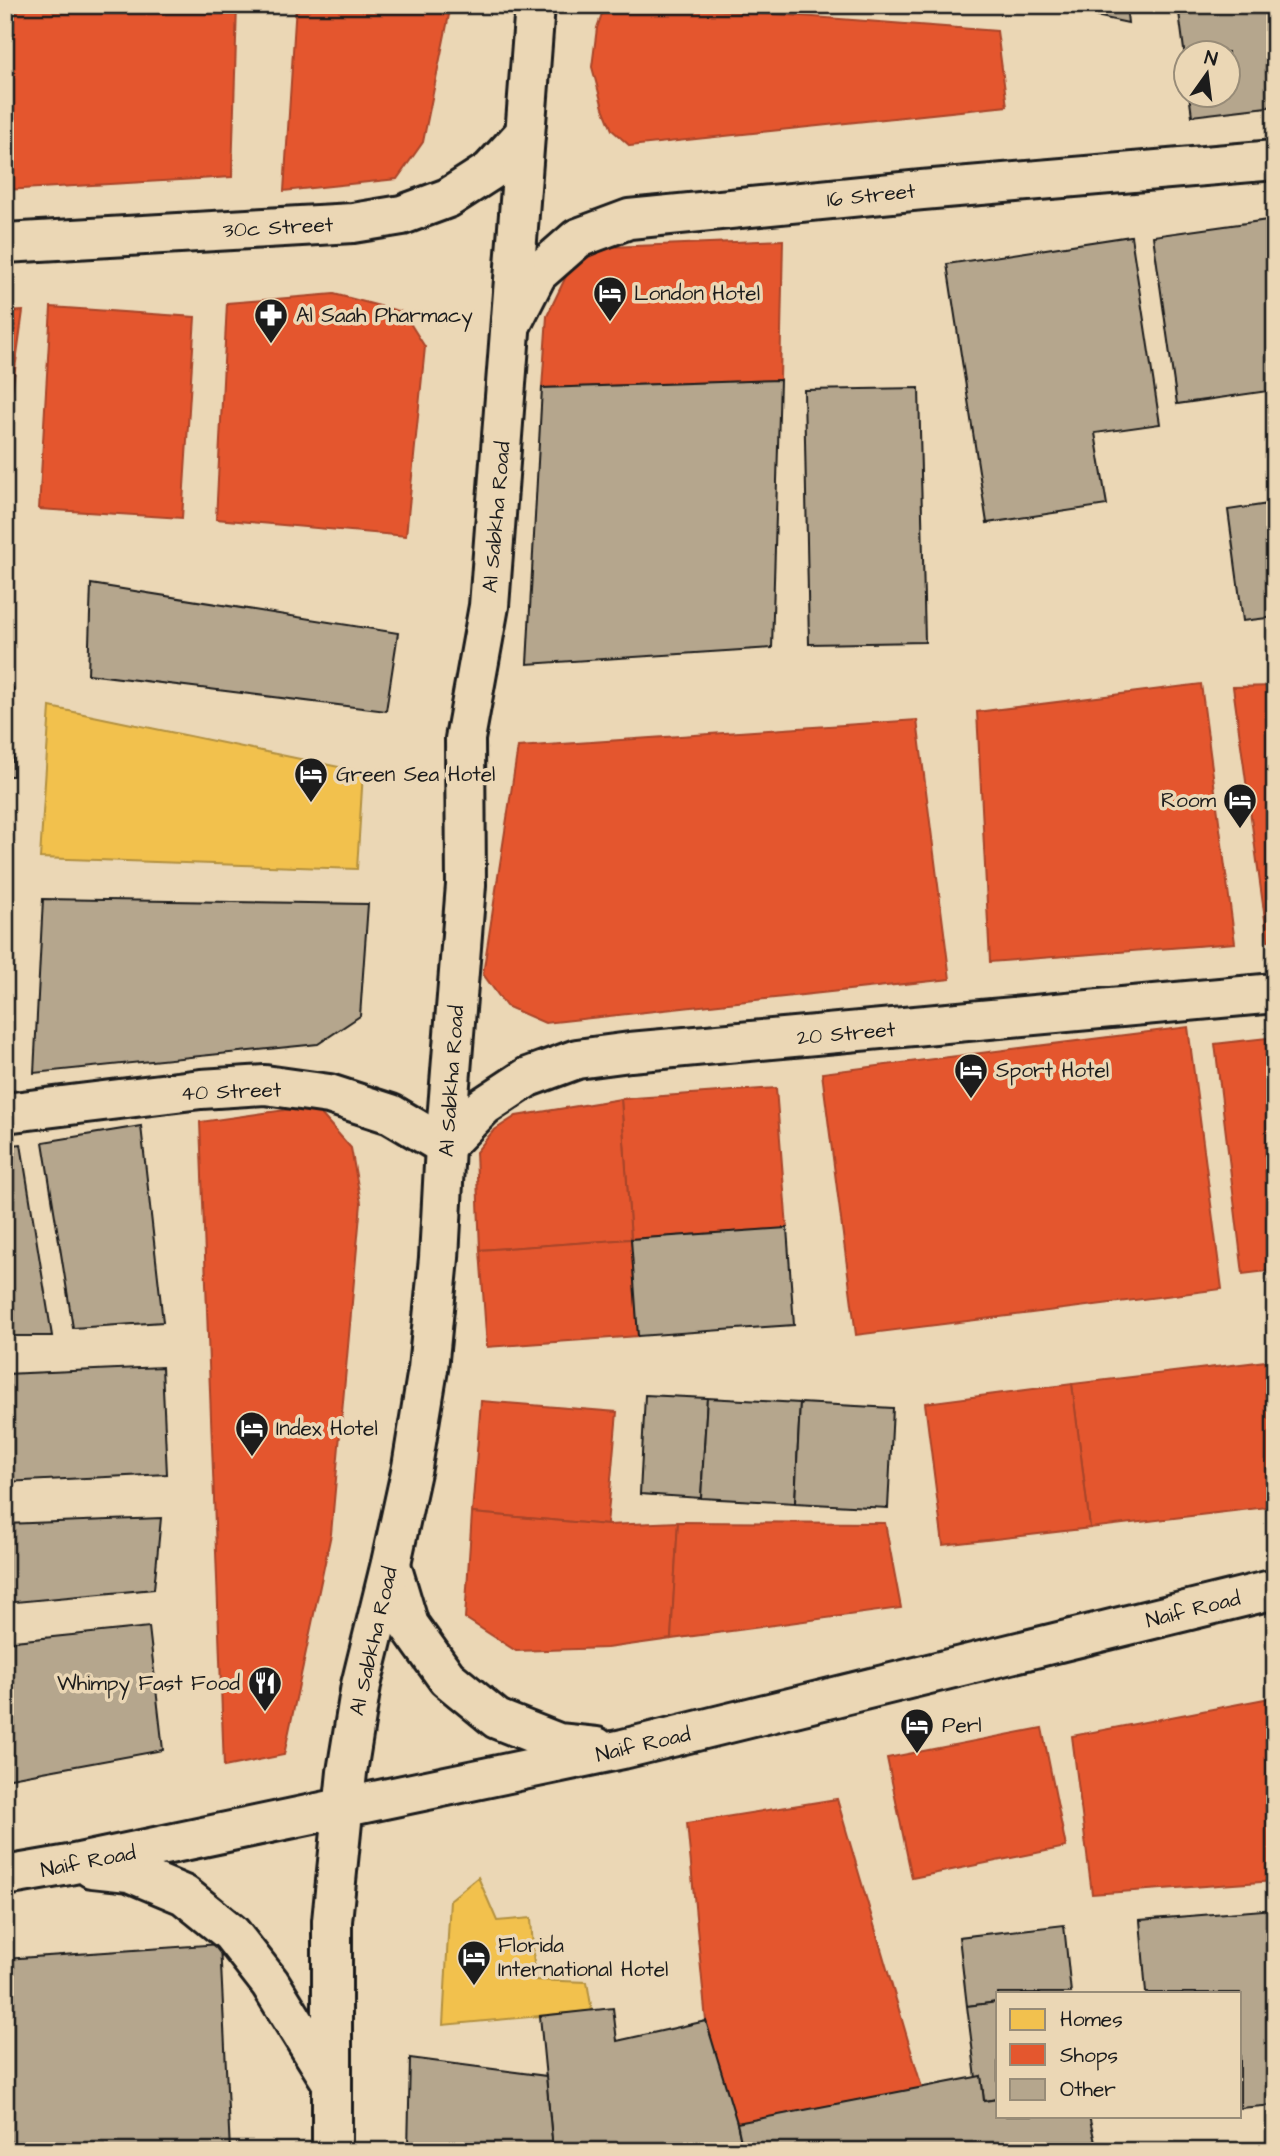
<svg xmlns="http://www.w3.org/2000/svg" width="1280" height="2156" font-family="'Architects Daughter',sans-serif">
  <rect width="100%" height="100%" fill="#ebd7b5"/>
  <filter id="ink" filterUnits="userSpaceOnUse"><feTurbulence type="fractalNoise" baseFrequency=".0143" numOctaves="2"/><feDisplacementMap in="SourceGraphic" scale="14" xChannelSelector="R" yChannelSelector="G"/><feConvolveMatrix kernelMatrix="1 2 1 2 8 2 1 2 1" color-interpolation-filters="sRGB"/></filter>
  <g filter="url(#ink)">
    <g fill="#f2c14e" stroke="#b2903f" stroke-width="2">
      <polygon points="50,707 363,772 357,869 40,858"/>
      <polygon points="478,1877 497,1921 531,1918 535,1980 587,1982 592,2011 443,2025 450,1900"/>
    </g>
    <g fill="#e4572e" stroke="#a84529" stroke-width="2">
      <polygon points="5,5 237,5 232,177 5,190"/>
      <polygon points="296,5 451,5 423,142 397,179 284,191"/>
      <polygon points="605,5 654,5 997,31 1007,106 630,146 612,130 603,108 592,67 597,28"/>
      <polygon points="783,240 780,380 542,388 547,316 571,266 609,247"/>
      <polygon points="334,294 403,312 425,347 406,536 216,519 227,303"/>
      <polygon points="51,307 195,317 182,518 39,509"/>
      <polygon points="23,311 5,442 5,312"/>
      <polygon points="1201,684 1235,943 990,962 977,712"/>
      <polygon points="1275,686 1275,941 1268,941 1233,687"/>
      <polygon points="917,720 950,979 545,1023 506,1006 483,974 518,747"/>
      <polygon points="1188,1027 1222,1289 856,1335 822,1073"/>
      <polygon points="1275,1037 1275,1270 1243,1274 1215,1044"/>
      <polygon points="776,1088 787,1228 631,1239 621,1099"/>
      <polygon points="621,1099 631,1239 480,1250 476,1152 493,1131 516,1116"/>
      <polygon points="314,1106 351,1148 361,1203 331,1534 284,1755 224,1767 200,1122"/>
      <polygon points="631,1239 638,1336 487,1347 480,1250"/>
      <polygon points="1275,1360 1275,1506 1090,1528 1072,1384"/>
      <polygon points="1072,1384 1090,1528 943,1545 925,1403"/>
      <polygon points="481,1401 617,1412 607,1525 472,1513"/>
      <polygon points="472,1513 607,1525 678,1522 671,1639 607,1648 516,1651 465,1618"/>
      <polygon points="678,1522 885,1523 901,1608 671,1639"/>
      <polygon points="1275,1697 1275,1881 1092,1894 1072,1736"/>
      <polygon points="1042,1728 1066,1847 912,1878 887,1758"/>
      <polygon points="837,1799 922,2088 737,2123 706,2021 687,1823"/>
    </g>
    <g fill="#b5a68d" stroke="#1c1c1c" stroke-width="2">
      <polygon points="1045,5 1126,5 1128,23"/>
      <polygon points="1178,5 1275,5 1275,106 1192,116 1189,94 1228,94 1228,52 1186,52 1186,65"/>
      <polygon points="1275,219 1275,390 1177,404 1153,236"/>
      <polygon points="1131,236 1160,424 1095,433 1107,505 987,523 947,264"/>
      <polygon points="780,380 772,648 527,664 542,388"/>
      <polygon points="919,388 925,642 809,644 804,390"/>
      <polygon points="1275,503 1275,617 1243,621 1228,510"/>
      <polygon points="91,584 398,633 386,711 88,674"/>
      <rect x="5" y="688" width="8" height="88"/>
      <polygon points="43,899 368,904 360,1016 318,1044 34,1073"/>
      <polygon points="141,1126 163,1322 73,1328 43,1142"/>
      <polygon points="21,1144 52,1336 5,1336 5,1146"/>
      <polygon points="787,1228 794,1325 638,1336 631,1239"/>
      <polygon points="162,1367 167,1474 5,1482 5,1374"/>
      <polygon points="645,1395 707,1398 701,1498 640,1494"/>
      <polygon points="707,1398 800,1403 795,1503 701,1498"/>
      <polygon points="800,1403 893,1408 888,1508 795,1503"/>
      <polygon points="161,1518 154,1589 5,1603 5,1524"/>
      <polygon points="149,1627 163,1750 5,1779 5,1642"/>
      <polygon points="1275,1909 1275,2105 1240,2108 1240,1993 1146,1993 1140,1920"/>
      <polygon points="1064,1925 1071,1993 998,1993 998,2002 967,2006 959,1937"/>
      <polygon points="220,1944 230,2151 5,2151 5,1959"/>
      <polygon points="998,2002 998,2099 984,2101 981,2076 976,2078 967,2006"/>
      <polygon points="613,2008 617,2041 706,2021 737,2123 743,2151 553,2151 540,2016"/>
      <polygon points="410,2058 546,2076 553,2151 408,2151"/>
      <polygon points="981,2076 984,2101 998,2099 998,2116 1089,2116 1097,2151 743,2151 737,2123"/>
    </g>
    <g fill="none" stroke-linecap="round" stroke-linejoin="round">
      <g stroke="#1c1c1c" stroke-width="44">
        <g id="street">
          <polyline points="5,243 353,223 402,215 448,198 490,171 524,134"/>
          <polyline points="513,321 537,274 578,238 629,219 922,190 1275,160"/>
          <polyline points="5,1113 201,1089 265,1085 329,1094 391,1114 445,1146 484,1106 528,1077 577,1059 630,1052 1275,993"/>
        </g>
      </g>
      <g stroke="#1c1c1c" stroke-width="44">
        <g id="secondary">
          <polyline points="391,1565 409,1625 447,1678 497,1719 558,1743 596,1747"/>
          <polyline points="92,1868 129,1872 184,1895 231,1933 270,1983 332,2083"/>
          <polyline points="5,1876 69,1865 623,1749 1275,1589"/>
          <polyline points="332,2151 332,1921 347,1772 361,1685 391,1563 412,1467 428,1369 439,1258 445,1146 466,885 465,739 489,606 535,5"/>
        </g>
      </g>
      <use href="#street" stroke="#ebd7b5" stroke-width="38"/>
      <use href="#secondary" stroke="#ebd7b5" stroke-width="38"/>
    </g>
  </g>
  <defs>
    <g id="hotel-pin" transform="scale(1.75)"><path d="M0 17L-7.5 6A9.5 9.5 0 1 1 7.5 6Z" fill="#1c1c1c" stroke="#ebd7b5"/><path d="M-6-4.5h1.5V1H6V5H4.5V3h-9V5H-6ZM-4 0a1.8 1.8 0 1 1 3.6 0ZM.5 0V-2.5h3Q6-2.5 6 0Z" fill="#fff"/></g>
    <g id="pharmacy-pin" transform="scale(1.75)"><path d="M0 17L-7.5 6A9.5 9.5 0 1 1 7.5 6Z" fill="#1c1c1c" stroke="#ebd7b5"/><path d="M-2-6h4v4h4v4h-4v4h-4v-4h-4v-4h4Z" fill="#fff"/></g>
    <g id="restaurant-pin" transform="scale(1.75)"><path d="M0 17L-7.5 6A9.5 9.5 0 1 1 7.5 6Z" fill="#1c1c1c" stroke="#ebd7b5"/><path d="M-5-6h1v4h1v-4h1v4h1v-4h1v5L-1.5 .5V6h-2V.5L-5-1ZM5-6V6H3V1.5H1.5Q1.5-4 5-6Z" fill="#fff"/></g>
  </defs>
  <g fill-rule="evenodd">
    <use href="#hotel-pin" x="610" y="293"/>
    <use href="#pharmacy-pin" x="271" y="315"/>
    <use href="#hotel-pin" x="311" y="774"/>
    <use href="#hotel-pin" x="1240" y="800"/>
    <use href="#hotel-pin" x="971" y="1070"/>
    <use href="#hotel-pin" x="252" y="1428"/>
    <use href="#restaurant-pin" x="265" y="1683"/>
    <use href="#hotel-pin" x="917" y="1725"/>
    <use href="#hotel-pin" x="474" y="1957"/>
  </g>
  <g text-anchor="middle" stroke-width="7" stroke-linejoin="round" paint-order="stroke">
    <g font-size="21" fill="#1c1c1c" stroke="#ebd7b5">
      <text transform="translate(871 195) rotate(-6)" y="7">16 Street</text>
      <text transform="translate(278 227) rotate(-3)" y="7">30c Street</text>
      <text transform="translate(496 517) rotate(-85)" y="7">Al Sabkha Road</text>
      <text transform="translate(846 1033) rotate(-5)" y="7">20 Street</text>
      <text transform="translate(451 1081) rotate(-86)" y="7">Al Sabkha Road</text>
      <text transform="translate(231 1091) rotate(-2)" y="7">40 Street</text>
      <text transform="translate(1193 1609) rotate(-14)" y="7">Naif Road</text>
      <text transform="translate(373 1641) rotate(-77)" y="7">Al Sabkha Road</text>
      <text transform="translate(643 1744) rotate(-13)" y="7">Naif Road</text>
      <text transform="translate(88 1861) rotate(-11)" y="7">Naif Road</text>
    </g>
    <g font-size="21" fill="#1c1c1c" stroke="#ebd7b5" text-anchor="start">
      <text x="634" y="300">London Hotel</text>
      <text x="296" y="322">Al Saah Pharmacy</text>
      <text x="336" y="781">Green Sea Hotel</text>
      <text x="1216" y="807" text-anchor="end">Room</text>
      <text x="996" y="1077">Sport Hotel</text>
      <text x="276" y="1435">Index Hotel</text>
      <text x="240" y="1690" text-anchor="end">Whimpy Fast Food</text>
      <text x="942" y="1732">Perl</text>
      <text x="498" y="1952">Florida<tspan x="498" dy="24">International Hotel</tspan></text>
    </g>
  </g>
  <rect width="1280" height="2156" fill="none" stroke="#ebd7b5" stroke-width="28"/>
  <rect x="14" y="14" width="1252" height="2128" fill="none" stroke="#1c1c1c" stroke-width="2.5" filter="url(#ink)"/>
  <rect x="996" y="1992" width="245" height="126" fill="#ebd7b5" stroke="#988c78" stroke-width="2"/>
  <rect x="1010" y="2009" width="35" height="21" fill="#f2c14e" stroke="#988c78" stroke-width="2"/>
  <text x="1060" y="2026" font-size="21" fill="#1c1c1c">Homes</text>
  <rect x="1010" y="2044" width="35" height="21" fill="#e4572e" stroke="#988c78" stroke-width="2"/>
  <text x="1060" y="2062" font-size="21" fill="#1c1c1c">Shops</text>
  <rect x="1010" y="2079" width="35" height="21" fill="#b5a68d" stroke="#988c78" stroke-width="2"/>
  <text x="1060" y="2096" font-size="21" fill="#1c1c1c">Other</text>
  <g transform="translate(1207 74) rotate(14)"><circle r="33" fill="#ebd7b5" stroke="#988c78" stroke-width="2"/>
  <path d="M0-5L12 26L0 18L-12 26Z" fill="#1c1c1c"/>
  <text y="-10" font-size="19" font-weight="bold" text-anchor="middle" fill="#1c1c1c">N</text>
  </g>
</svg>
